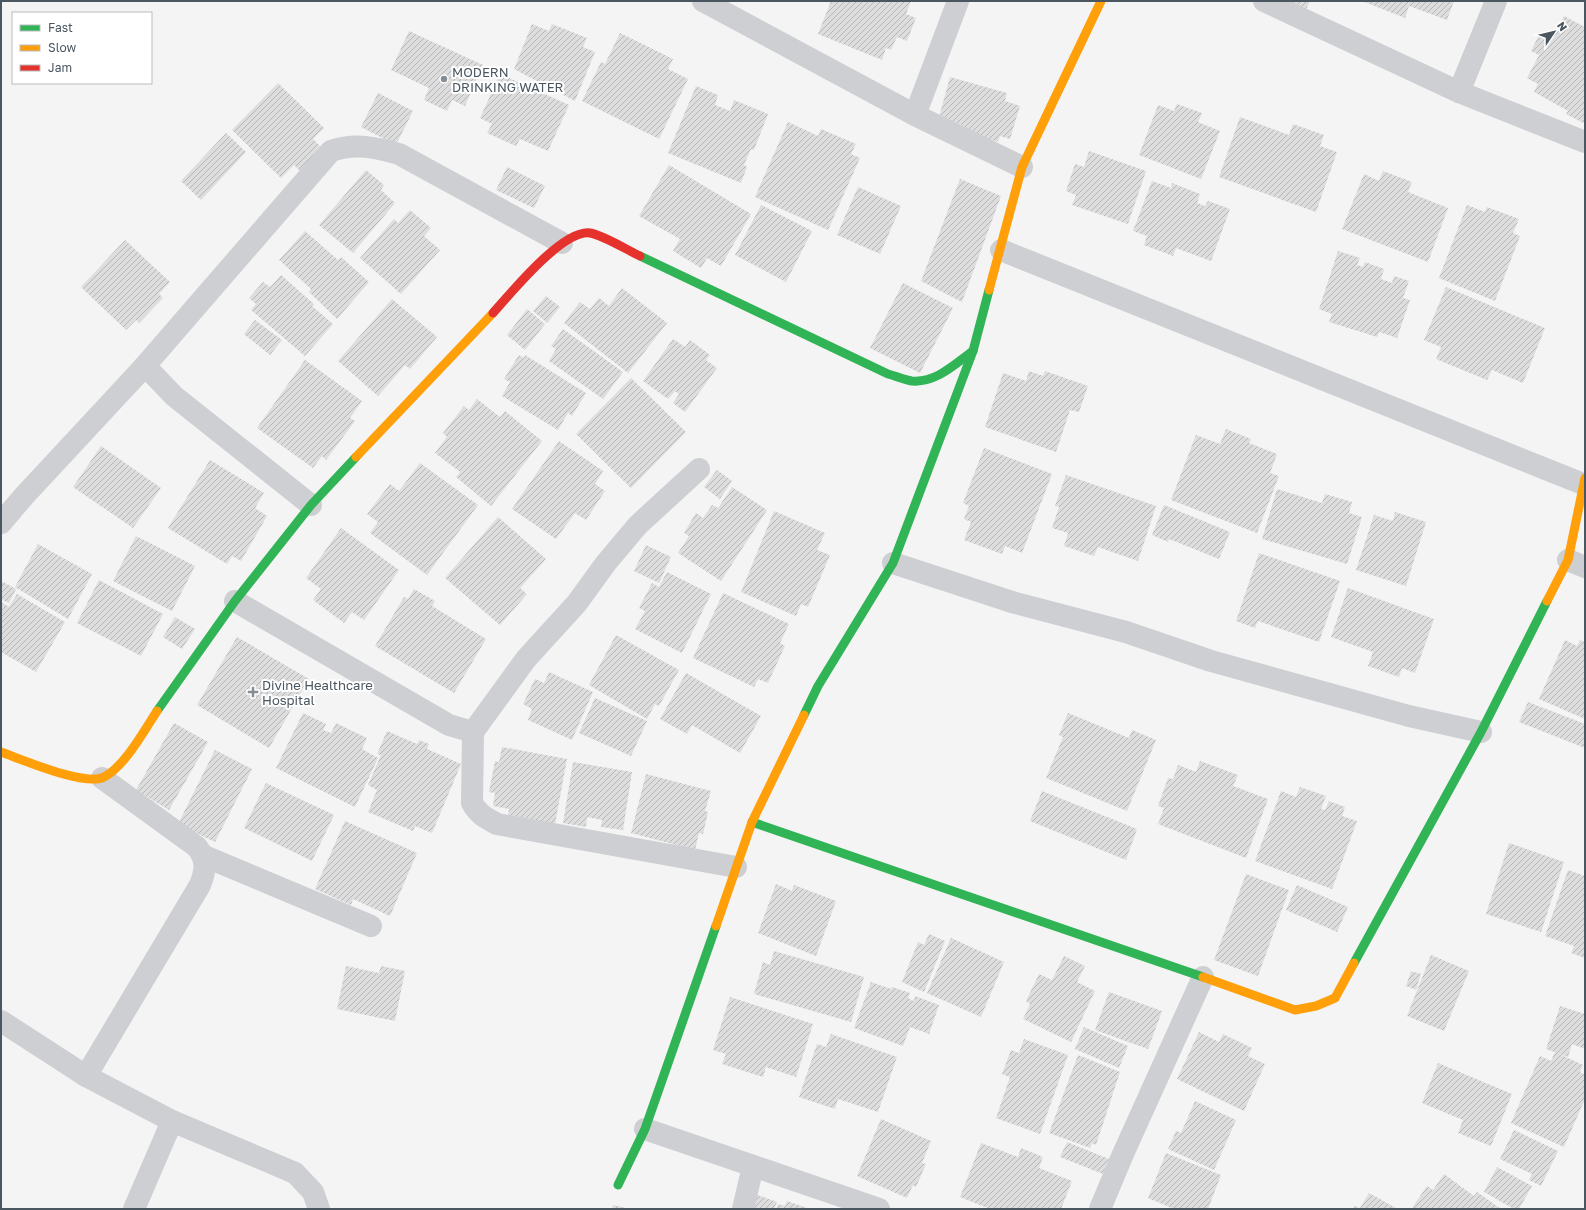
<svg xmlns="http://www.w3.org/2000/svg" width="1586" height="1210" font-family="'Golos Text',sans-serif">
  <defs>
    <pattern id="building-hatch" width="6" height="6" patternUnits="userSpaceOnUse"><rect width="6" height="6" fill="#ddddde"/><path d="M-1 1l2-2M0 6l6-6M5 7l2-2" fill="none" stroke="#b5b6b7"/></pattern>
  </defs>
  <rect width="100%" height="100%" fill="#f4f4f4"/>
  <g fill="url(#building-hatch)">
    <polygon points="831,1 911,1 906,14 916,18 907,41 897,37 891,50 886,48 882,60 818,34"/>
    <polygon points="1276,1 1310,1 1304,14"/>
    <polygon points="1362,1 1454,1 1447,20 1409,6 1405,18"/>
    <polygon points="1564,16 1585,27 1585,120 1583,123 1566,114 1568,111 1534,92 1538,84 1527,78 1539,55 1531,51 1540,33 1552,39"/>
    <polygon points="532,24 549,31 552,24 587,38 583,47 595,52 575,101 514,69"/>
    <polygon points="409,31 483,65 465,106 452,100 447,111 424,100 429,88 391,70"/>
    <polygon points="620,33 673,59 668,69 688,79 659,139 582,101 601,62 605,64"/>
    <polygon points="500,74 569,105 548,151 520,139 516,146 487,133 492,124 480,118"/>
    <polygon points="950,77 1007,93 1005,101 1020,106 1010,139 1000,136 998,142 960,131 962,125 939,117"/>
    <polygon points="278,83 324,128 313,139 322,148 300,171 294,165 281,178 232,130"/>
    <polygon points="696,86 718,95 715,105 730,111 734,100 768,114 754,150 751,149 744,165 747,167 741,183 668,153"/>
    <polygon points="378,93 413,111 396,145 361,127"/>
    <polygon points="1177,104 1202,113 1198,122 1220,131 1201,179 1139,155 1158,105 1174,111"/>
    <polygon points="1240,117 1289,135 1293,124 1324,135 1320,146 1337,152 1316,212 1219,177"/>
    <polygon points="788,122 818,136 821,129 856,144 851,154 860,158 828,230 755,197"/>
    <polygon points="226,133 246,152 201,200 181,181"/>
    <polygon points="1089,151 1146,171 1128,224 1072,205 1076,195 1066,191 1075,164 1084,167"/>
    <polygon points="669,165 751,214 721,266 707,258 701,268 673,251 680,239 639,216"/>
    <polygon points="507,167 545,186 534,208 496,190"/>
    <polygon points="366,170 384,185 381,190 395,203 353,253 319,225"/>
    <polygon points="1383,171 1412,182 1408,192 1448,208 1428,262 1342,229 1364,174 1379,181"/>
    <polygon points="960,179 1001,196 962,302 921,281"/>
    <polygon points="1152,181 1171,188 1172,183 1200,194 1197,203 1205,206 1208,201 1230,209 1211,261 1176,248 1173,256 1144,245 1147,236 1133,231"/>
    <polygon points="858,187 901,206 880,254 837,235"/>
    <polygon points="761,205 812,231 786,282 735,255"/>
    <polygon points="1467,205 1485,212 1487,207 1519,219 1513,233 1520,236 1495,301 1439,278"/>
    <polygon points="410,210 431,228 424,236 440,250 401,294 360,258 394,219 398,223"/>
    <polygon points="305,231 338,260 341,257 369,282 337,319 309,292 311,289 279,260"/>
    <polygon points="125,240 170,282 159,294 163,298 139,323 136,320 126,330 81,287"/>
    <polygon points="1338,251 1360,258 1357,265 1363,267 1365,262 1384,269 1381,279 1392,283 1394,276 1409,281 1403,298 1410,300 1397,338 1379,332 1377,337 1329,322 1332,314 1319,309"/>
    <polygon points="281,275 314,304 312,306 333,324 305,356 251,310 256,304 249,298 263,282 270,287"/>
    <polygon points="903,283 953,308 920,373 870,348"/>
    <polygon points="1446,287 1545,328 1523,383 1492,370 1487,380 1436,359 1441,347 1424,340"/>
    <polygon points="622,288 667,323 628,373 564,323 580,302 590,309 599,298 609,306"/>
    <polygon points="546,296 560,307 547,323 533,311"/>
    <polygon points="392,299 437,337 410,369 405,365 378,396 338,361"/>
    <polygon points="527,309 545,324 525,350 507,335"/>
    <polygon points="255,320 282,340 270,355 244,334"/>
    <polygon points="563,329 623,372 603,399 549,361 556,349 551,346"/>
    <polygon points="673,339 685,347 690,340 710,355 706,360 717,368 685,412 673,403 679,394 675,391 668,399 643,381"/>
    <polygon points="519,355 524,358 525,355 586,393 572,416 568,413 558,430 502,396 510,382 504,379"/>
    <polygon points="305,360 362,401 350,418 355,421 326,460 322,456 313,468 257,428"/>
    <polygon points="1029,371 1043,376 1045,371 1088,386 1079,412 1070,410 1056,452 985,427 1003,373 1026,381"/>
    <polygon points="631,378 686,432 631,488 576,434"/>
    <polygon points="477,399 500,417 505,411 542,441 491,506 456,477 460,472 435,453 447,437 443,433 464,406 469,410"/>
    <polygon points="1226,429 1251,439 1249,443 1277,454 1270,473 1279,476 1257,533 1171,500 1196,435 1220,444"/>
    <polygon points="559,441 603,471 595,484 605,491 586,520 575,513 556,539 512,509"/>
    <polygon points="101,446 161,488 133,528 73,487"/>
    <polygon points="984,448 1052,474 1022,553 1005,546 1002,554 964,540 971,522 964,519 969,506 963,503"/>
    <polygon points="210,460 264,493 255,508 267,516 241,561 232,556 227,564 168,528"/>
    <polygon points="420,463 478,505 427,575 370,533 378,522 367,514 390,484 399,491"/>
    <polygon points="717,470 732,481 720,499 704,487"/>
    <polygon points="1066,475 1156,506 1138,561 1098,547 1094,556 1064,546 1068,533 1052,528 1059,507 1055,506"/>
    <polygon points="732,487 767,510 721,581 678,553 689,536 684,533 696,513 703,518 712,505 718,508"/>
    <polygon points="1277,489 1322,503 1325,494 1352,502 1349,513 1362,517 1347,564 1262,539"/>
    <polygon points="1164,505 1230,532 1219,559 1169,539 1168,542 1152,535"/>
    <polygon points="774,511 825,533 817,550 830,555 808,607 801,604 796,616 741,592"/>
    <polygon points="1395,512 1426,522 1406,586 1356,570 1374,515 1393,521"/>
    <polygon points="498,517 546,559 520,588 527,594 500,625 445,578"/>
    <polygon points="341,528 399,570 364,620 352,612 344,623 313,600 321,589 306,578"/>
    <polygon points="136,536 195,566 172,611 113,581"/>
    <polygon points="38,544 92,574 68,619 15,587"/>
    <polygon points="646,545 671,557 659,583 634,571"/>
    <polygon points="1259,553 1340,581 1319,642 1258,621 1255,628 1236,621"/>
    <polygon points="667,572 711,594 682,653 635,629 645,611 639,608 652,583 659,587"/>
    <polygon points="99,580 163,614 141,656 77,623"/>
    <polygon points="1,581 16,589 9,603 1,599"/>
    <polygon points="1348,588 1434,619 1415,673 1402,668 1399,677 1368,666 1373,652 1331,637"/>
    <polygon points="414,589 435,601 432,606 486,639 454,693 375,646 404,597 408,599"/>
    <polygon points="723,593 789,624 780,643 785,646 768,683 758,679 754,687 693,658"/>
    <polygon points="17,594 65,622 36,672 1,652 1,602 9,607"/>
    <polygon points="175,617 195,629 182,649 163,637"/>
    <polygon points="616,635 679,670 659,706 655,704 647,719 589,685"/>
    <polygon points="237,637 309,679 269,748 197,705"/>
    <polygon points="1565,640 1577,646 1580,640 1585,642 1585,719 1539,699"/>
    <polygon points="549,672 593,692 572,740 528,720 532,709 523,704 535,679 544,683"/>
    <polygon points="686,673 761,716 740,753 692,725 687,734 660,719"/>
    <polygon points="595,698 647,721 631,756 579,733"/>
    <polygon points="1528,702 1585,724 1585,748 1519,722"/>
    <polygon points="303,713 326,724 323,730 331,733 336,723 367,738 362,749 378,758 355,807 276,768"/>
    <polygon points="1068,713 1129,738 1132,730 1156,740 1127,811 1046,778 1063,737 1059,735"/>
    <polygon points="174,723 208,742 169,810 136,790"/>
    <polygon points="387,731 417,744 419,740 429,744 427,749 461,764 432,833 415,826 413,831 368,812 377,790 368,785 381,755 377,754"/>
    <polygon points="502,747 567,759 555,824 508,815 509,809 493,806 495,793 489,792 495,761 499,762"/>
    <polygon points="215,750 252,769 215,842 178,824"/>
    <polygon points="1200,761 1238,775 1233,786 1268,799 1246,858 1158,824 1164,808 1158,806 1168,778 1173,779 1178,765 1196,772"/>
    <polygon points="573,762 632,772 623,830 601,827 602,820 587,817 586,827 563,823"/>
    <polygon points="646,774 711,791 705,811 708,812 703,834 699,833 695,850 631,833"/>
    <polygon points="266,783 334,815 312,861 244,828"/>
    <polygon points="1300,787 1326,796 1321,809 1325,810 1329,801 1345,807 1342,816 1357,821 1332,889 1255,861 1281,791 1296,797"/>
    <polygon points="1042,791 1137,829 1126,860 1030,821"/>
    <polygon points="345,821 417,853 390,916 353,899 351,905 315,889"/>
    <polygon points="1509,843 1564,862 1541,932 1486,914"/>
    <polygon points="1568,870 1585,876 1585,958 1571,953 1574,946 1545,936"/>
    <polygon points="1246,874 1289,890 1258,976 1214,960"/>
    <polygon points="776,884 792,891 794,885 836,901 816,956 758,933"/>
    <polygon points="1297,885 1348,907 1337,932 1286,910"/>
    <polygon points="929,934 945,941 924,992 902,982 918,942 924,945"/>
    <polygon points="951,938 1004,962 981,1017 927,993"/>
    <polygon points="774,951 864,977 851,1022 754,994 763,962 770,965"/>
    <polygon points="1431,955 1469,971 1444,1031 1407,1016"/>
    <polygon points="1064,956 1085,966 1077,982 1095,991 1071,1042 1023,1019 1030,1004 1026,1001 1039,974 1052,980"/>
    <polygon points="346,966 379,973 381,966 405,971 395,1021 337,1009"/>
    <polygon points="1411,971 1421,974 1416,990 1406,986"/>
    <polygon points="871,982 891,989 892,987 910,993 908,998 914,1001 915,996 939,1005 929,1034 910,1027 903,1046 854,1028"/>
    <polygon points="1109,992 1162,1011 1148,1049 1095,1030"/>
    <polygon points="730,997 813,1024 796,1077 766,1067 763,1077 722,1064 726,1054 713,1050"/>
    <polygon points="1560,1006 1585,1014 1585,1049 1572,1044 1568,1057 1546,1049"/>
    <polygon points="1084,1027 1128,1046 1119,1068 1075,1049"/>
    <polygon points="1199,1032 1219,1042 1223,1034 1252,1048 1248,1056 1265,1064 1244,1111 1177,1079"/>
    <polygon points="831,1034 897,1057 878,1112 838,1099 835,1109 799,1097 817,1044 826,1047"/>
    <polygon points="1024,1039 1068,1055 1040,1134 996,1118 1010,1077 1002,1074 1011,1050 1019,1053"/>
    <polygon points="1555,1052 1583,1065 1580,1072 1585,1075 1585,1099 1564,1147 1511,1123 1540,1056 1551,1061"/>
    <polygon points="1078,1055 1120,1072 1096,1145 1092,1143 1090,1148 1049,1133"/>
    <polygon points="1438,1063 1512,1094 1491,1146 1458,1133 1463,1120 1422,1103"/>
    <polygon points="1195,1101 1236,1120 1214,1170 1168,1149 1176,1131 1181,1133"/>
    <polygon points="881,1119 931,1141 922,1163 926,1164 916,1187 913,1185 907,1198 857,1176"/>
    <polygon points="1514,1130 1558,1151 1541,1186 1529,1180 1532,1174 1500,1159"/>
    <polygon points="1067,1142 1109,1159 1103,1174 1060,1157"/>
    <polygon points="981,1143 1018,1157 1021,1148 1043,1157 1039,1168 1072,1181 1061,1209 990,1209 960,1197"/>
    <polygon points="1166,1153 1221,1175 1208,1209 1174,1209 1148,1198"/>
    <polygon points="1497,1167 1532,1186 1519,1209 1514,1209 1484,1192"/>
    <polygon points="1444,1174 1474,1196 1477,1192 1501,1209 1412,1208 1427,1186 1433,1190"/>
    <polygon points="1369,1193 1398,1209 1353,1209 1355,1206 1360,1208"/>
    <polygon points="755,1194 777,1202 774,1209 749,1209"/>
    <polygon points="787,1201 810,1209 776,1209 778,1204 785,1206"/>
    <polygon points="613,1205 626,1208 626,1209 612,1209"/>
  </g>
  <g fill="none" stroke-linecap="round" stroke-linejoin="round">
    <g stroke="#cdcfd2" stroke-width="22">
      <polyline points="703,1 915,115 1022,167"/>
      <polyline points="1264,1 1459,92 1585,142"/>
      <polyline points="1459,92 1496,1"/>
      <polyline points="915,115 958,1"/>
      <polyline points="1001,250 1583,484"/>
      <path d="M 311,505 L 174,396 L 152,373 L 143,368 L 331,151 C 355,143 375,147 399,154 L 562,243"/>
      <polyline points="1,523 24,496 143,368"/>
      <polyline points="1568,560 1585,567"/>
      <polyline points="893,563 1012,602 1126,632 1211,661 1409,716 1481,732"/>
      <path d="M 235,601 L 449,725 L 473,732 L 472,803 C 478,814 486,818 497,824 L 736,867"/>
      <polyline points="473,732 526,659 577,603 606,563 638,525 699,469"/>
      <polyline points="204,856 371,926"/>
      <polyline points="1,1021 86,1076 172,1121 295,1173 313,1192 319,1209"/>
      <path d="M 86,1076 L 200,885 C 206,870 207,860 197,847 L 102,778"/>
      <polyline points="645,1129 879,1209"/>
      <polyline points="134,1209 172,1121"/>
      <polyline points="743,1209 753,1166"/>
      <polyline points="1100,1209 1123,1154 1203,977"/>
    </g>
    <g stroke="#30b455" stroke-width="9">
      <path d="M 640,256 L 888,374 C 896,376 904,380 912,381 C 936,383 955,364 973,351"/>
      <polyline points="157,711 235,601 311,505 356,457"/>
      <polyline points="804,715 818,686 893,563 973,351 989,290"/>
      <polyline points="752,822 1203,977"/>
      <polyline points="1354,963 1481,732 1547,601"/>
      <polyline points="618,1185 645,1129 716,926"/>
    </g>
    <g stroke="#ff9f0a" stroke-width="9">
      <polyline points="989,290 1022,167 1101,1"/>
      <polyline points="356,457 493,313"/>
      <polyline points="1547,601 1568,560 1585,478"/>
      <path d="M 1,752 C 21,759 85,787 104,777 C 125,766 144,731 157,711"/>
      <polyline points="716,926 752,822 804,715"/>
      <polyline points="1203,977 1295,1010 1316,1006 1335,998 1354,963"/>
    </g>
    <path stroke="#e5322d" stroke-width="9" d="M 493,313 C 511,293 563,229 590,233 C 603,235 627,250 640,256"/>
  </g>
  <g fill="#868d94" stroke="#fff" stroke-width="1.5">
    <circle cx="444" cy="79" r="4"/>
    <path d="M251 686h4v4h4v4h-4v4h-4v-4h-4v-4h4z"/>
  </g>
  <g text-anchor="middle" stroke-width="4" stroke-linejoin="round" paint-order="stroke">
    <g font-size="13" fill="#4a5660" stroke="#fff" text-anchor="start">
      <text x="452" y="77">MODERN<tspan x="452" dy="15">DRINKING WATER</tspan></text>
      <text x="262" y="690">Divine Healthcare<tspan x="262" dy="15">Hospital</tspan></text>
    </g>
  </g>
  <rect width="1586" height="1210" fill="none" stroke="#4a5660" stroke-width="4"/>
  <rect x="12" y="12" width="140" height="72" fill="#ffffff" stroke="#b7bbbf"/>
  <rect x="20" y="25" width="20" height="6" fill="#30b455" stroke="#b7bbbf"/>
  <text x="48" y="32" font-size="12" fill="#4a5660">Fast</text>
  <rect x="20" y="45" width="20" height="6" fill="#ff9f0a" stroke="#b7bbbf"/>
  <text x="48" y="52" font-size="12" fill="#4a5660">Slow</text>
  <rect x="20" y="65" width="20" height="6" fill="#e5322d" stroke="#b7bbbf"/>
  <text x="48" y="72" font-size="12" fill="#4a5660">Jam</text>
  <g transform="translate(1554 32) rotate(55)" stroke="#ffffff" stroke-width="3" paint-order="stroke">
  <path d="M0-3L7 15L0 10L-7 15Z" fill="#4a5660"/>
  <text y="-6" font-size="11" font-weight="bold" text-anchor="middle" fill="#4a5660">N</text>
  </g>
</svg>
